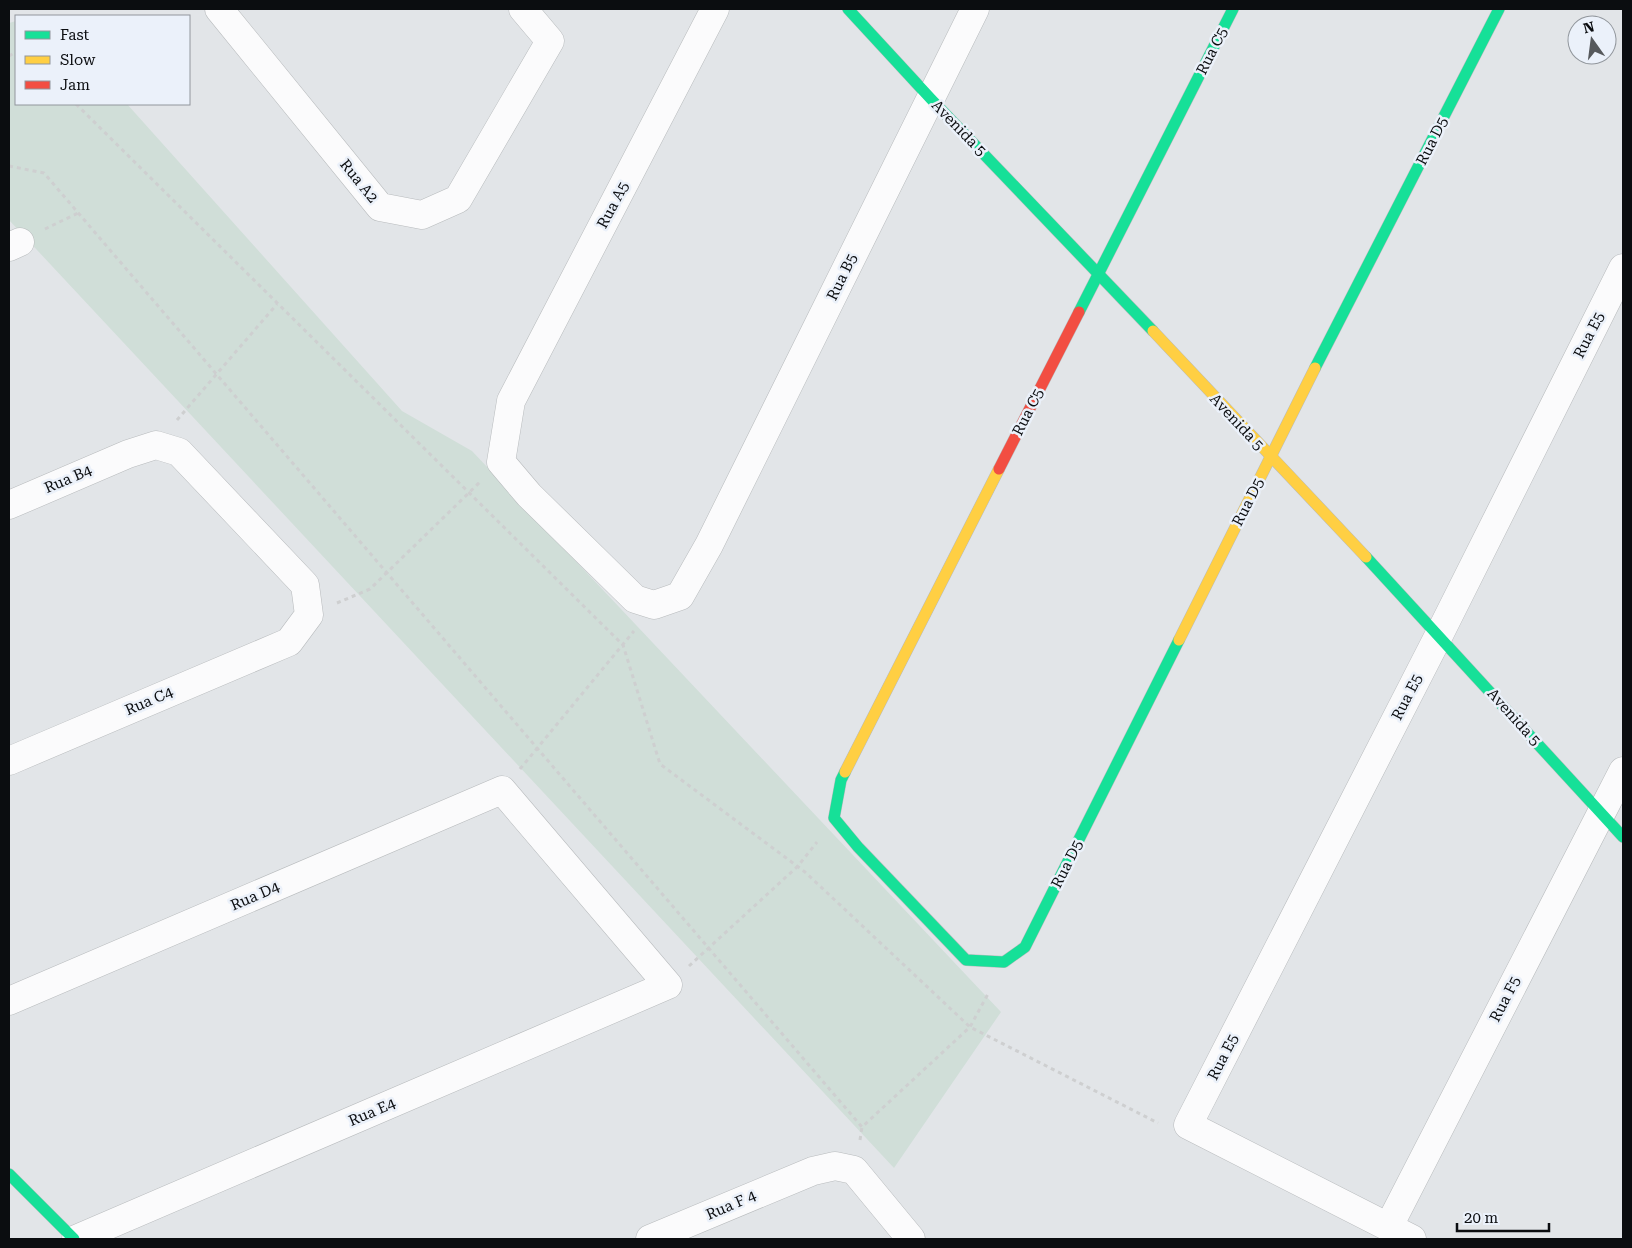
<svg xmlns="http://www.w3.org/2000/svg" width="1632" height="1248" font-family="'Roboto Serif',serif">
  <rect width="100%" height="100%" fill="#e2e5e8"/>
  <polygon fill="#d0ded8" points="16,21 16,104 127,104 402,411 472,451 1001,1012 894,1168 9,220 9,23"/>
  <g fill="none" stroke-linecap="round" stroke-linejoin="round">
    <g stroke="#b8bbbd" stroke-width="29">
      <g id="street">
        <polyline points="219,9 380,207 422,215 458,199 550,41 523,9"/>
        <polyline points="715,9 511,401 501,462 529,495 635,599 654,605 680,596 709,545 975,9"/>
        <polyline points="9,247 20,242"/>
        <polyline points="9,505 128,454 156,445 179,452 305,585 309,615 289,642 9,761"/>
        <polyline points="9,1001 502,790 668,985 76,1239"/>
        <polyline points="1389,1226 1623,771"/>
        <polyline points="650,1239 813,1171 835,1166 854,1170 911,1239"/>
        <polyline points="1412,1239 1188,1125 1439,635 1623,268"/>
      </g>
    </g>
    <g stroke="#b8bbbd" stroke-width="12">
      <g id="fast">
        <polyline points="848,9 931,99 1153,331"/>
        <polyline points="1079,312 1233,9"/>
        <polyline points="1315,368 1499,9"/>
        <polyline points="1366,557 1623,837"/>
        <polyline points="845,772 841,780 834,818 858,847 966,960 1004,962 1025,947 1179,640"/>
        <polyline points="9,1174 74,1239"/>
      </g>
    </g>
    <g stroke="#b8bbbd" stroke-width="12">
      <g id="slow">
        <polyline points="1153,331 1366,557"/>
        <polyline points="1179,640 1315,368"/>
        <polyline points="845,772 999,469"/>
      </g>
    </g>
    <g stroke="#b8bbbd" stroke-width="12">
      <polyline id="jam" points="999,469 1079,312"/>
    </g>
    <g stroke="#cecfd0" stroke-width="3" stroke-dasharray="4 4" stroke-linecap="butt">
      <polyline points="9,56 16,52"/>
      <polyline points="76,104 623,645 660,764 805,872 970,1027 1158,1123"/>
      <polyline points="9,166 44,173 862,1127 970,1027 989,992"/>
      <polyline points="45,229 78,213"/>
      <polyline points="177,420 277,304"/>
      <polyline points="337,603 370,589 480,482"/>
      <polyline points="520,769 634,631"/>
      <polyline points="689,966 798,866 817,842"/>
      <polyline points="860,1140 862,1127"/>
    </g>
    <use href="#street" stroke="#fbfbfc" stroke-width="28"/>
    <use href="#fast" stroke="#16e098" stroke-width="11"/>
    <use href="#slow" stroke="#ffcf43" stroke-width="11"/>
    <use href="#jam" stroke="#f24e42" stroke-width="11"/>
  </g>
  <g text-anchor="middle" stroke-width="5" stroke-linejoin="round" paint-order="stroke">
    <g font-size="15" fill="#0b0d10" stroke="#ebf1fa">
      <text transform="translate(1212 51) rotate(-63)" y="5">Rua C5</text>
      <text transform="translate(959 128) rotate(46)" y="5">Avenida 5</text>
      <text transform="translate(1432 141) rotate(-63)" y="5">Rua D5</text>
      <text transform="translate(359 181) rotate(51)" y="5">Rua A2</text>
      <text transform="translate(613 205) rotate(-62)" y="5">Rua A5</text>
      <text transform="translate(842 277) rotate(-64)" y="5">Rua B5</text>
      <text transform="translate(1589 335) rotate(-63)" y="5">Rua E5</text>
      <text transform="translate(1028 412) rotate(-63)" y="5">Rua C5</text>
      <text transform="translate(1237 422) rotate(47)" y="5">Avenida 5</text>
      <text transform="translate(68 479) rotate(-23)" y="5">Rua B4</text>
      <text transform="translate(1248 502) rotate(-63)" y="5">Rua D5</text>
      <text transform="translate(1407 697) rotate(-63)" y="5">Rua E5</text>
      <text transform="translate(149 701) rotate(-23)" y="5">Rua C4</text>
      <text transform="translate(1514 717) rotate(48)" y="5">Avenida 5</text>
      <text transform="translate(1067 864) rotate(-63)" y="5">Rua D5</text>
      <text transform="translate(255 896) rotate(-23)" y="5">Rua D4</text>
      <text transform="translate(1505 999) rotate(-63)" y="5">Rua F5</text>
      <text transform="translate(1223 1057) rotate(-63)" y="5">Rua E5</text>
      <text transform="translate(372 1112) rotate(-23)" y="5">Rua E4</text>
      <text transform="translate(731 1205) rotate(-23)" y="5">Rua F 4</text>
    </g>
  </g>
  <rect width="1632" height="1248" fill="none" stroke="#0b0d10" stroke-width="20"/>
  <rect x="15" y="15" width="175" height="90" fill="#ebf1fa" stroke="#91969c"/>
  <rect x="25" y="31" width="25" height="8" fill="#16e098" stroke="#91969c"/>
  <text x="60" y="40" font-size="15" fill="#0b0d10">Fast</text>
  <rect x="25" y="56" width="25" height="8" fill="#ffcf43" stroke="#91969c"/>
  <text x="60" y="65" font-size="15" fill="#0b0d10">Slow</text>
  <rect x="25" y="81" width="25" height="8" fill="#f24e42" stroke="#91969c"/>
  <text x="60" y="90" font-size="15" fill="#0b0d10">Jam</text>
  <g transform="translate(1592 40) rotate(346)"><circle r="24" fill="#ebf1fa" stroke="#91969c"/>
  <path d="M0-4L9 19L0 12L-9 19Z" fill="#56595c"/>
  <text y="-8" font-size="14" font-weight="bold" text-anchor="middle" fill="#0b0d10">N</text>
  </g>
  <path d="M1457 1223v8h92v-8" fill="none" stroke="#0b0d10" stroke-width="2.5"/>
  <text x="1464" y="1223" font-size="15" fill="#0b0d10" stroke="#ebf1fa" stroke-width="4" paint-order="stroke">20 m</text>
</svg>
